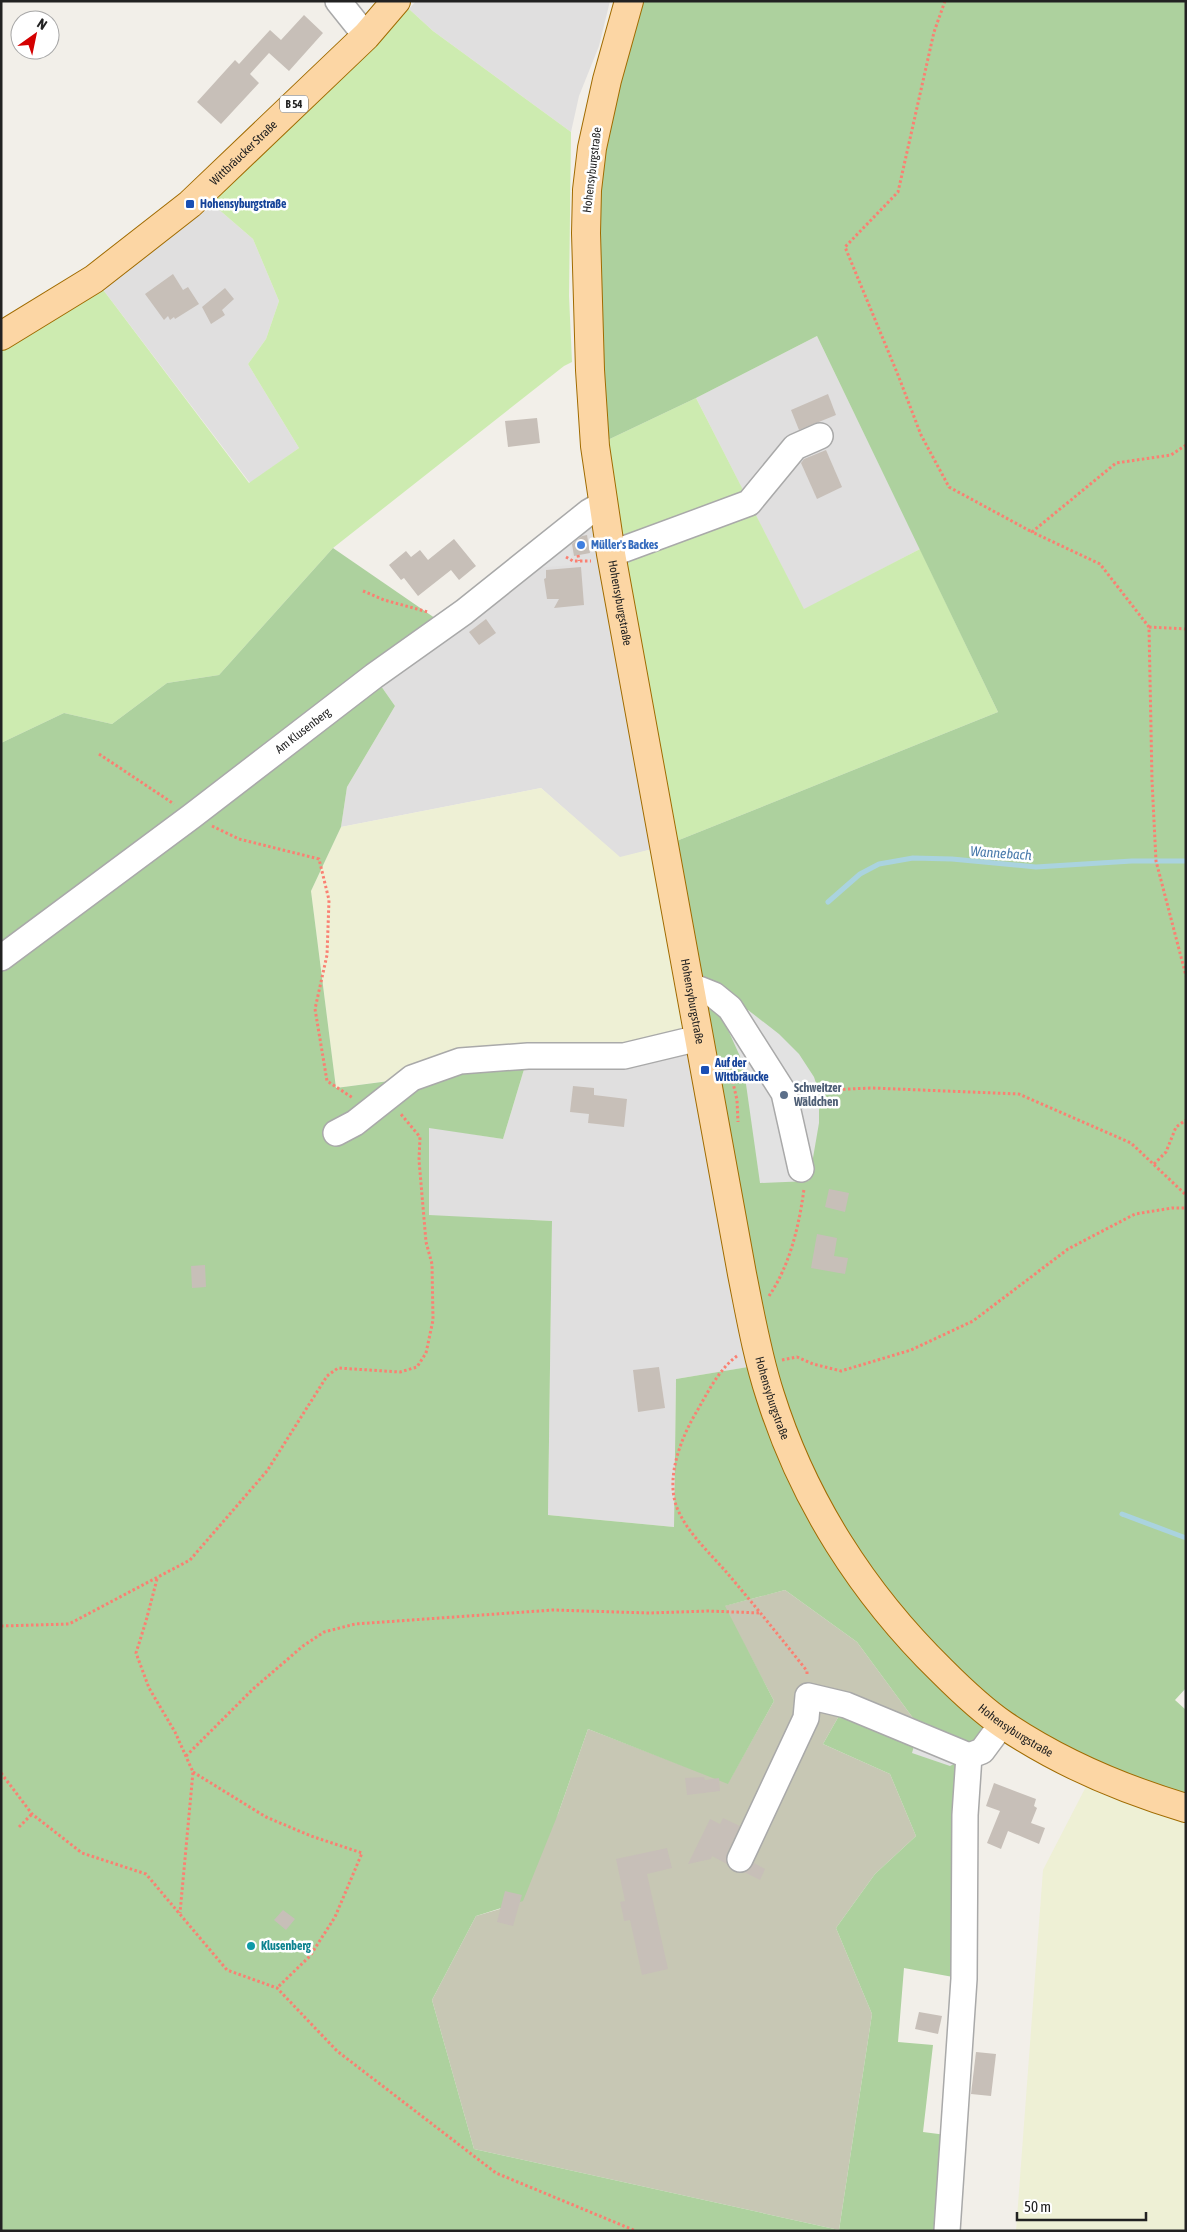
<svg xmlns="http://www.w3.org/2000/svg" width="1187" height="2232" font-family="'Asap Condensed',sans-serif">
  <rect width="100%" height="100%" fill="#f2efe9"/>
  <g fill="#e0dfdf">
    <polygon points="416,1 610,1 599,46 579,96 571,132 433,31 409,9"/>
    <polygon points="209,201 253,239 279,301 266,339 248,364 299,448 250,483 101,287"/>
    <polygon points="817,336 920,549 804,610 696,398"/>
    <polygon points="603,504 664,846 620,858 541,788 341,827 347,787 395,706 374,676"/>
    <polygon points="699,1038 761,1365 676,1379 674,1527 548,1515 552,1221 429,1216 429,1127 503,1139 528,1056"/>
  </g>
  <polygon fill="#c7c7b4" points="785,1590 857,1642 913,1718 840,1714 823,1744 890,1774 916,1836 875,1874 836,1928 872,2014 839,2230 474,2149 432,2000 476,1916 500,1909 558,1814 588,1729 728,1783 774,1701 724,1606"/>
  <g fill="#eef0d5">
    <polygon points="541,788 620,857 664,846 699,1038 336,1088 311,891 341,827"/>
    <polygon points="1093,1773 1186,1808 1186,2231 1016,2231 1043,1870"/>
  </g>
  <g fill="#cdebb0">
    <polygon points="409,9 433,31 571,132 569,296 572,362 564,366 333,548 219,675 167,683 112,724 64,713 1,743 1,345 101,287 249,483 299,448 248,364 266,339 279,301 253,239 209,201"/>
    <polygon points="696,398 804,609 920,549 998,712 664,846 595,446"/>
  </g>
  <path fill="#add19e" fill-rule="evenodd" d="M 629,1 L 1186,1 L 1186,1688 L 1175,1700 L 1186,1710 L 1186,1808 L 1003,1724 L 969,1756 L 964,1979 L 904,1968 L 898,2042 L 933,2045 L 923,2132 L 954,2136 L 947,2231 L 1,2231 L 1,743 L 64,713 L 112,724 L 167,683 L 219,675 L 333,548 L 445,625 L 374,676 L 395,706 L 347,787 L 341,827 L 311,891 L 336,1088 L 412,1078 L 528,1056 L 503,1139 L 429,1128 L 429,1215 L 552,1221 L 548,1515 L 674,1527 L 676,1379 L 760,1365 L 664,846 L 998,712 L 817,336 L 696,398 L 595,446 L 586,233 ZM 785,1590 L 857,1642 L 913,1718 L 840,1714 L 823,1744 L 890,1774 L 916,1836 L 875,1874 L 836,1928 L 872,2014 L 839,2230 L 474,2149 L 432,2000 L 476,1916 L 523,1901 L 558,1814 L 588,1729 L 728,1784 L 774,1701 L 725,1606 Z"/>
  <g fill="#e2e2e2">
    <polygon points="569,536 573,565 534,568"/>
    <polygon points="719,1010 748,1010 779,1034 799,1054 814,1077 819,1092 819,1123 809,1181 760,1183 743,1063"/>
    <polygon points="916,1739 962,1760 950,1766 912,1753"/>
  </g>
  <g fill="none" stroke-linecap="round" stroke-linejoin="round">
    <g stroke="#aad3df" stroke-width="5">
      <polyline points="828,902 860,874 879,864 913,858 952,859 1036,867 1132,861 1186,861"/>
      <polyline points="1122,1514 1186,1538"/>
    </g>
  </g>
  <g fill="#c7bfb8">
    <polygon points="304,15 323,33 289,71 269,53 250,74 259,83 221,124 197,102 235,60 239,64 270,30 281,40"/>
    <polygon points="173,274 183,290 188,287 199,304 175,319 174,317 170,320 168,316 164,320 145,294"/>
    <polygon points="225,288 234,299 222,310 225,315 211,324 202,307"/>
    <polygon points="828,394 836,415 799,430 791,410"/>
    <polygon points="537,418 540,443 508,447 505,421"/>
    <polygon points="826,450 842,487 817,499 801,463 804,459"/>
    <polygon points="587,535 590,553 574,556 572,544 582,536"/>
    <polygon points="454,539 476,566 459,580 451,570 418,596 404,578 401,580 389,565 406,551 411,557 420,550 428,560"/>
    <polygon points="581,567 584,605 554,608 559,599 547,599 544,579 546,578 546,570"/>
    <polygon points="486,619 496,633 479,645 469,632"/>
    <polygon points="573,1086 594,1088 594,1095 627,1099 624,1127 588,1123 589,1114 570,1112"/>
    <polygon points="829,1189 849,1193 845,1212 825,1207"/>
    <polygon points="817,1234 837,1238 834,1256 848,1258 845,1274 811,1268"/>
    <polygon points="205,1265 206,1287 192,1288 191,1266"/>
    <polygon points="659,1367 665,1408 638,1412 633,1370"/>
    <polygon points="704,1777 705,1780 719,1778 720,1791 687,1795 685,1778"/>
    <polygon points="994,1783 1036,1799 1034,1806 1037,1808 1031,1823 1045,1828 1039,1844 1008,1831 1001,1849 987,1843 1000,1811 986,1806"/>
    <polygon points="723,1818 740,1826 727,1853 727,1864 712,1856 711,1859 688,1864 710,1819 720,1824"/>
    <polygon points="667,1848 672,1868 647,1874 668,1969 642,1975 630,1920 624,1921 623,1915 620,1902 625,1901 616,1859"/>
    <polygon points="754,1863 765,1869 760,1880 744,1872 749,1870"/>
    <polygon points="505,1891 522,1895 513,1926 497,1922"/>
    <polygon points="283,1910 295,1919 286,1930 274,1920"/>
    <polygon points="919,2012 942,2016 938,2034 915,2029"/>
    <polygon points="976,2052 996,2054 991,2096 971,2094"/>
  </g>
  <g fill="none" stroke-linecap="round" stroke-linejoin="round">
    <g stroke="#a9a9a9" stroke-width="28">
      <g id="minor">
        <polyline points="338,1 366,36"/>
        <polyline points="611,554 749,503 795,447 820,436"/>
        <path id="s1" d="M 1,958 L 192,816 L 374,676 L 464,612 L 589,512 L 603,504"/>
        <polyline points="689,985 714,995 730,1008 784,1093 801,1169"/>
        <polyline points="336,1133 355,1123 412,1078 460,1061 528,1056 624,1056 699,1038"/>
        <polyline points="740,1859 806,1718 808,1696 846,1705 969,1756"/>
        <polyline points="947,2231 964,1979 965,1815 969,1756 982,1751 1002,1724"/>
      </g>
    </g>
    <g stroke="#a06b00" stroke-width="30">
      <g id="major">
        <path id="s2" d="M 629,1 L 607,80 L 592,148 L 587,190 L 586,233 L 590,370 L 595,446 L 611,554 L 742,1274 C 750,1314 757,1355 770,1395 C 803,1500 863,1594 942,1671 C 961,1690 982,1710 1004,1725 C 1059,1762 1122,1789 1186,1808"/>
        <path id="s3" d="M 1,336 L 94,279 L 190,204 L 366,36 L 396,1"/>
      </g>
    </g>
    <g stroke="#fa8072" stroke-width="3" stroke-dasharray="2.5 2.5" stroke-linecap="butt">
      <polyline points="945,1 934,32 898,192 845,247 898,375 921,435 949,487 1032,532"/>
      <polyline points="1186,445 1171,455 1116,463 1032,532 1100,564 1149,627 1152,781 1156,861 1186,976"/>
      <polyline points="578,555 579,561"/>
      <polyline points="566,557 573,561 591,561"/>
      <polyline points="363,591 384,600 428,612"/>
      <polyline points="1149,627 1186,629"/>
      <polyline points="99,754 174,804"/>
      <polyline points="212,826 239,839 319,859 329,900 327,955 315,1009 327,1081 353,1098"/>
      <polyline points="727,1057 737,1100 738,1122"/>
      <polyline points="803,1091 872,1088 1019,1094 1131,1143 1186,1195"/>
      <polyline points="1154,1164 1166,1152 1176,1127 1186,1120"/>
      <path d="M 769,1296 C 790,1265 799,1226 804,1189"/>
      <path d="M 737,1356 C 719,1369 708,1392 697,1411 C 682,1436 666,1475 676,1505 C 685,1531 710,1553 728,1574 C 755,1606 781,1638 807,1671 L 807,1676"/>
      <polyline points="782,1360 797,1357 813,1364 841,1371 911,1350 973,1321 1068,1249 1135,1214 1172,1208 1186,1208"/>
      <polyline points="157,1579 146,1621 136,1653 149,1688 175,1732 193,1772 180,1913"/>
      <polyline points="1,1626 69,1624 190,1560 267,1471 327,1376 338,1368 400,1372 417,1367 426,1353 433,1320 432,1264 426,1242 419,1160 420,1137 400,1113"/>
      <polyline points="186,1756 253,1689 303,1646 324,1632 355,1624 553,1610 649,1613 708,1611 761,1613"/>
      <polyline points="193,1772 266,1817 311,1836 362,1853 335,1917 310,1956 277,1988"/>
      <polyline points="1,1773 32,1814 82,1853 146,1874 227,1970 277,1988 337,2051 496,2173 636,2231"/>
      <polyline points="19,1827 32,1814"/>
    </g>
    <use href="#minor" stroke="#fff" stroke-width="25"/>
    <use href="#major" stroke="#fcd6a4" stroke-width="28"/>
  </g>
  <g fill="#1a4fb4" stroke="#fff" stroke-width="2">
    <rect x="185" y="199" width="10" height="10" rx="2.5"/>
    <rect x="700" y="1065" width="10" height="10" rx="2.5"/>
  </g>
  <circle fill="#3f7fe0" stroke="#fff" stroke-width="2" cx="581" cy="545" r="5"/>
  <circle fill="#5c6f8a" stroke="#fff" stroke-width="2" cx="784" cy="1095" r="5"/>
  <circle fill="#0f9aa8" stroke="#fff" stroke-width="2" cx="251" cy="1946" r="5"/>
  <g text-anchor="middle" stroke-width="5" stroke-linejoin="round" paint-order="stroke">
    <rect fill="#fff" stroke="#646464" stroke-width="1" x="280" y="95.5" width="28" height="17" rx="4"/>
    <g font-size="11" font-weight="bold" fill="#222">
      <text x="294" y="108">B 54</text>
    </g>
    <g font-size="12" fill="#222" stroke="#fff">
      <text dy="4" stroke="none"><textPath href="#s3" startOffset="305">Wittbräucker Straße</textPath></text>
      <text transform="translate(592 170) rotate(-83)" y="4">Hohensyburgstraße</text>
      <text dy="4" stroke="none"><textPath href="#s2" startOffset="609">Hohensyburgstraße</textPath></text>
      <text dy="4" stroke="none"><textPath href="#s1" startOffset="378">Am Klusenberg</textPath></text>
      <text dy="4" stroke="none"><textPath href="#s2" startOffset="1014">Hohensyburgstraße</textPath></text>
      <text dy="4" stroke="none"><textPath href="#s2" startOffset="1419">Hohensyburgstraße</textPath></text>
      <text dy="4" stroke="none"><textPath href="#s2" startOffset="1839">Hohensyburgstraße</textPath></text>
    </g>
    <g font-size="12" font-weight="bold" fill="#164399" stroke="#fff" text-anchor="start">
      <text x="200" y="208">Hohensyburgstraße</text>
      <text x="715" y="1067">Auf der<tspan x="715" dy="14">Wittbräucke</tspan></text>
    </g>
    <g font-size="12" font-weight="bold" fill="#366cbe" stroke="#fff" text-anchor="start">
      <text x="591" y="549">Müller's Backes</text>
    </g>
    <g font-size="12" font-weight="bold" fill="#4e5e75" stroke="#fff" text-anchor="start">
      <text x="794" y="1092">Schweitzer<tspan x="794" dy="14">Wäldchen</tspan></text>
    </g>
    <g font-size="12" font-weight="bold" fill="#0d838f" stroke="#fff" text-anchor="start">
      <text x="261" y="1950">Klusenberg</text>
    </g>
    <g font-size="14" font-style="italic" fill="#4a7aab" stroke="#fff">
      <text transform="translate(1001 853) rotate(4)" y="5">Wannebach</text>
    </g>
  </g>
  <rect width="1187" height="2232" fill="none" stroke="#222222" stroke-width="5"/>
  <g transform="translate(35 35) rotate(33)"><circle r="24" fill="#ffffff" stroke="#a7a7a7"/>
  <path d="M0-4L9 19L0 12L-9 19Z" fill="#d40000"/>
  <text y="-8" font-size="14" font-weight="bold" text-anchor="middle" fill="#222222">N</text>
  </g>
  <path d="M1017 2212v8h129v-8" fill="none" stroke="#222222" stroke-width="2.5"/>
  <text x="1024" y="2212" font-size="15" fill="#222222" stroke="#ffffff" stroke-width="4" paint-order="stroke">50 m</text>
</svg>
